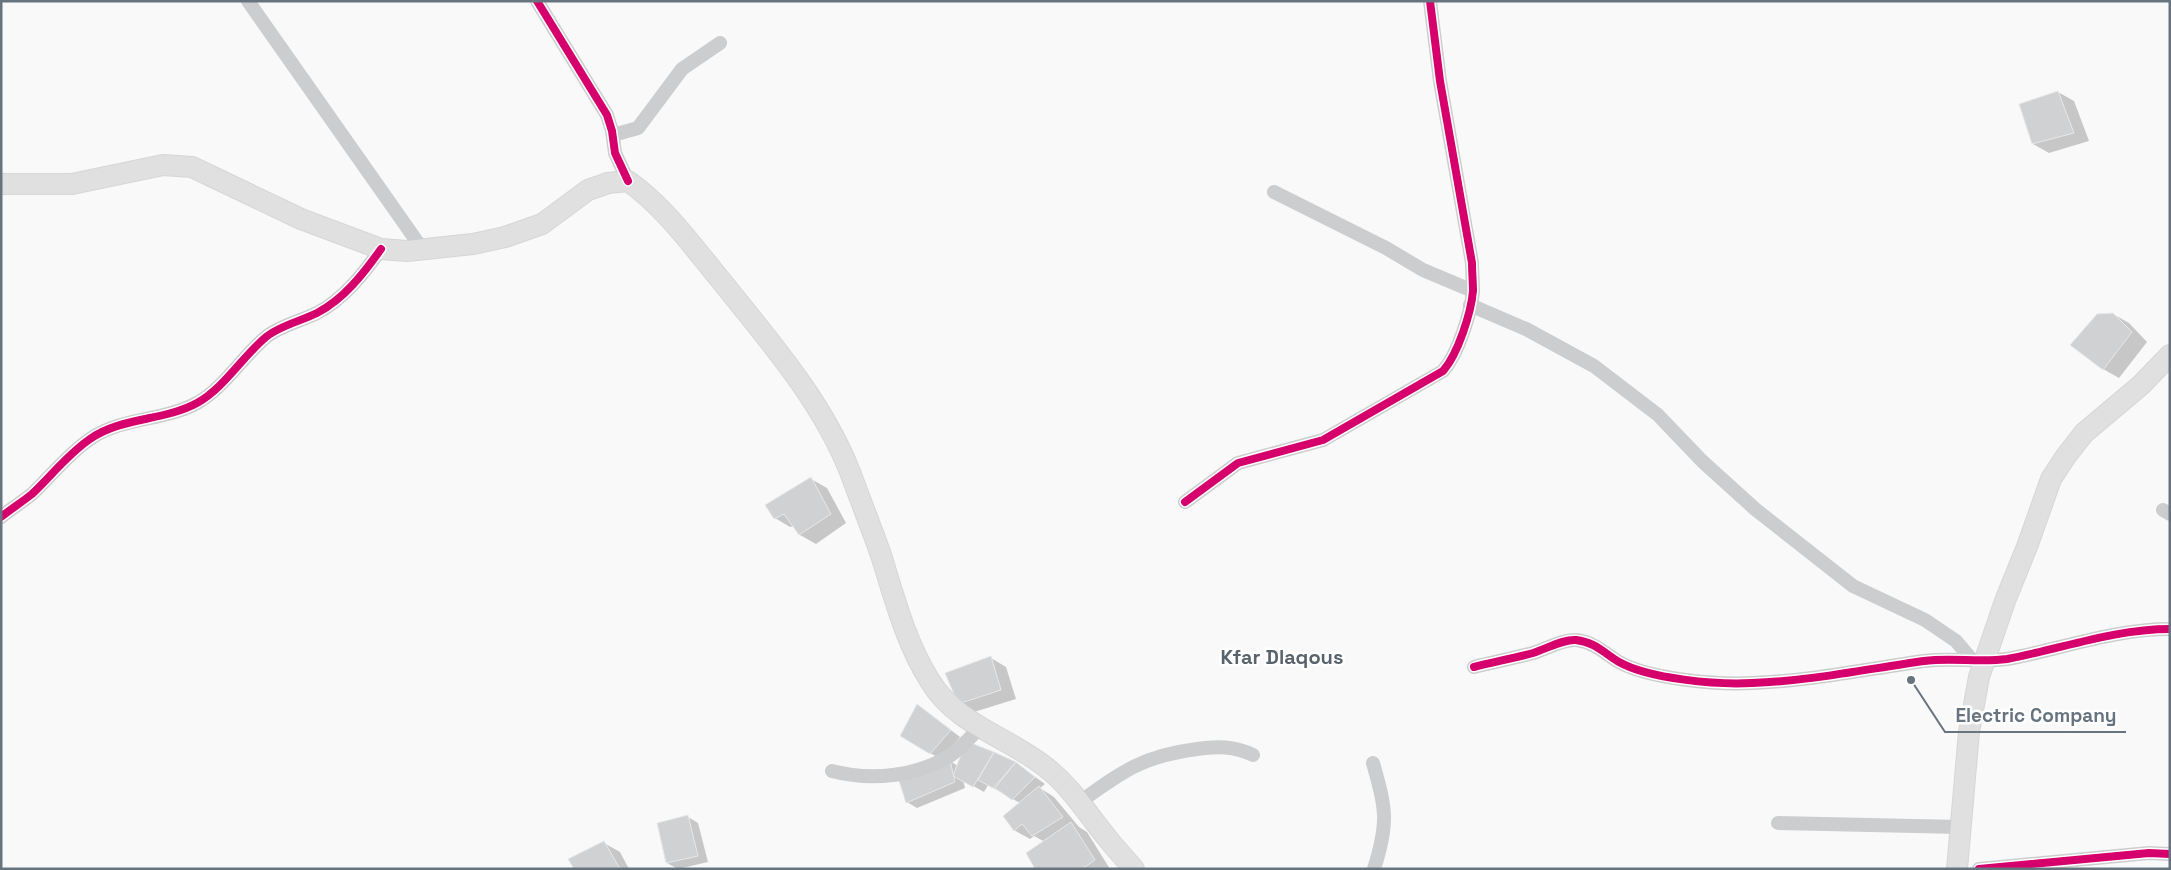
<svg xmlns="http://www.w3.org/2000/svg" width="2171" height="870" font-family="'Space Grotesk',sans-serif">
  <rect width="100%" height="100%" fill="#f9f9f9"/>
  <g fill="#0003">
    <polygon points="2058,92 2074,101 2089,141 2049,153 2033,144"/>
    <polygon points="2113,314 2129,323 2147,342 2119,378 2103,369"/>
    <polygon points="811,479 827,488 846,523 816,544 800,535 794,526 790,527 775,518"/>
    <polygon points="991,658 1006,667 1016,699 974,712 959,703"/>
    <polygon points="927,712 960,737 941,759 930,753"/>
    <polygon points="967,743 1016,763 1045,784 1040,788 1054,797 1079,827 1087,832 1110,869 1037,869 1045,842 1034,836 1030,839 1014,830 1020,803 988,785 984,792 963,780 965,788 917,808 907,802 950,761 958,766"/>
    <polygon points="688,817 698,823 708,862 678,869 667,863"/>
    <polygon points="604,843 620,852 629,869 575,869"/>
  </g>
  <g fill="#d0d1d2" stroke="#e8e8e8">
    <polygon points="2058,91 2074,133 2032,144 2019,104"/>
    <polygon points="2113,313 2132,332 2103,370 2070,345 2097,314"/>
    <polygon points="811,477 831,514 799,535 784,514 774,519 765,505"/>
    <polygon points="991,656 1001,690 958,704 945,673"/>
    <polygon points="917,704 951,730 930,754 900,736"/>
    <polygon points="966,741 994,752 973,787 953,776"/>
    <polygon points="994,752 1016,762 993,788 978,780"/>
    <polygon points="950,760 955,782 906,803 898,778"/>
    <polygon points="1016,762 1035,777 1012,800 995,788"/>
    <polygon points="1039,786 1063,817 1032,836 1022,824 1014,831 1003,816"/>
    <polygon points="688,815 698,856 666,863 657,823"/>
    <polygon points="1071,822 1095,860 1082,869 1035,869 1026,853"/>
    <polygon points="604,841 620,869 574,869 568,859"/>
  </g>
  <g fill="none" stroke-linecap="round" stroke-linejoin="round">
    <g stroke="#d5d6d7" stroke-width="22">
      <g id="secondary">
        <path d="M 1,184 L 72,184 L 163,165 L 192,167 L 301,219 L 381,249 L 407,251 L 473,244 L 505,237 L 542,224 L 588,190 L 608,183 L 628,181 C 665,207 694,248 723,283 C 770,342 822,401 850,472 C 860,499 871,527 881,555 C 894,597 906,643 930,681 C 957,726 1010,737 1048,769 C 1073,789 1088,815 1108,839 C 1116,849 1125,859 1134,869"/>
        <polyline points="1957,869 1969,732 1979,677 2005,601 2028,544 2051,479 2066,456 2084,433 2141,385 2170,355"/>
      </g>
    </g>
    <g stroke="#cccdce" stroke-width="14">
      <polyline points="248,1 423,250"/>
      <polyline points="537,1 607,115 612,131 615,153 628,181"/>
      <polyline points="613,135 638,128 682,69 720,43"/>
      <polyline points="1274,192 1386,248 1423,270 1473,291"/>
      <polyline points="1470,305 1526,329 1594,366 1658,415 1702,461 1755,509 1853,586 1925,620 1956,641 1972,660"/>
      <path d="M 1185,502 L 1238,463 L 1323,440 L 1443,371 C 1458,354 1471,313 1473,291 C 1473,282 1472,272 1472,263 L 1440,81 L 1430,1"/>
      <polyline points="2163,510 2170,514"/>
      <path d="M 1,517 C 11,509 22,502 32,494 C 51,476 68,454 90,439 C 121,417 164,421 197,403 C 224,388 242,357 266,337 C 279,326 301,321 317,313 C 344,299 364,273 381,249"/>
      <path d="M 1474,667 C 1494,662 1514,658 1533,653 C 1546,649 1563,639 1576,640 C 1595,642 1604,653 1619,662 C 1649,679 1718,685 1752,683 C 1810,681 1867,669 1924,661 C 1952,657 1979,663 2007,659 C 2061,649 2114,629 2170,629"/>
      <path d="M 1373,763 C 1386,809 1389,822 1374,869"/>
      <path d="M 832,771 C 870,781 917,777 951,755 C 961,748 970,737 979,729"/>
      <path d="M 1080,802 C 1123,771 1143,756 1197,749 C 1217,746 1234,746 1253,755"/>
      <polyline points="1778,823 1961,827"/>
      <polyline points="1979,869 2149,853 2170,854"/>
    </g>
    <use href="#secondary" stroke="#e0e0e1" stroke-width="20"/>
    <g stroke="#fff" stroke-width="11">
      <g id="cycleway">
        <polyline points="537,1 607,115 612,131 615,153 628,181"/>
        <path d="M 1185,502 L 1238,463 L 1323,440 L 1443,371 C 1458,354 1471,313 1473,291 C 1473,282 1472,272 1472,263 L 1440,81 L 1430,1"/>
        <path d="M 1,517 C 11,509 22,502 32,494 C 51,476 68,454 90,439 C 121,417 164,421 197,403 C 224,388 242,357 266,337 C 279,326 301,321 317,313 C 344,299 364,273 381,249"/>
        <path d="M 1474,667 C 1494,662 1514,658 1533,653 C 1546,649 1563,639 1576,640 C 1595,642 1604,653 1619,662 C 1649,679 1718,685 1752,683 C 1810,681 1867,669 1924,661 C 1952,657 1979,663 2007,659 C 2061,649 2114,629 2170,629"/>
        <polyline points="1979,869 2149,853 2170,854"/>
      </g>
    </g>
    <use href="#cycleway" stroke="#d6006c" stroke-width="8"/>
  </g>
  <g text-anchor="middle" stroke-width="5" stroke-linejoin="round" paint-order="stroke">
    <g font-size="20" font-weight="bold" fill="#59636c" stroke="#fff">
      <text x="1282" y="664">Kfar Dlaqous</text>
    </g>
  </g>
  <path fill="none" stroke="#677480" stroke-width="2" d="M1911 680L1945 732H2126"/>
  <circle fill="#677480" stroke="#fff" stroke-width="2" cx="1911" cy="680" r="5"/>
  <g font-size="19" text-anchor="middle" font-weight="bold" fill="#677480" stroke="#fff" stroke-width="5" stroke-linejoin="round" paint-order="stroke">
    <text x="2036" y="722">Electric Company</text>
  </g>
  <rect width="2171" height="870" fill="none" stroke="#677480" stroke-width="5"/>
</svg>
